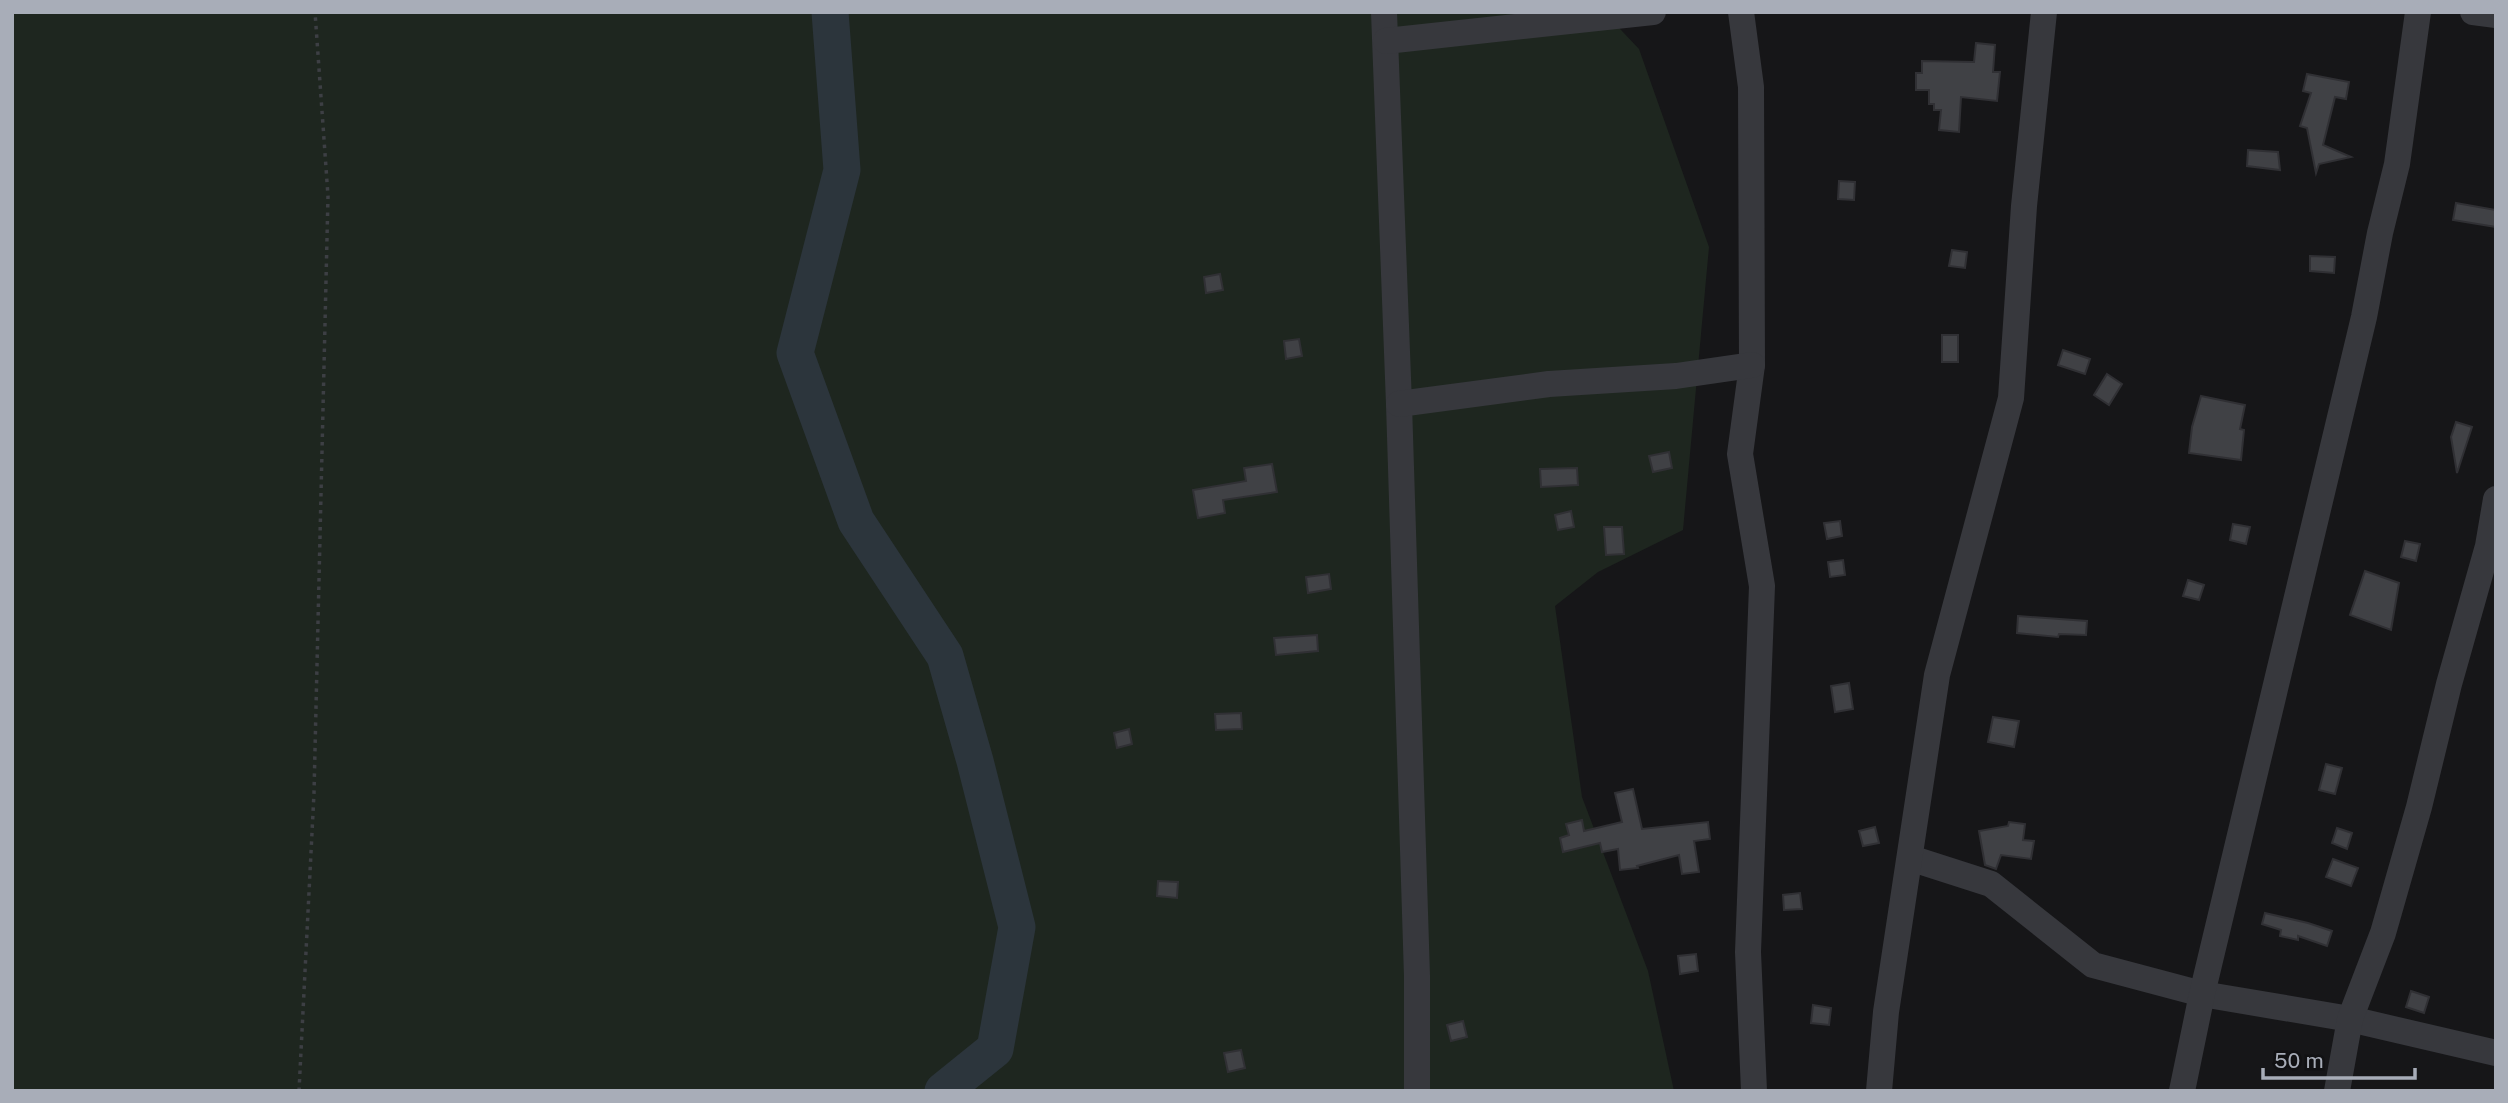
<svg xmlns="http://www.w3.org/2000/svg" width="2508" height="1103" font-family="'Public Sans',sans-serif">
  <rect width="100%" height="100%" fill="#161618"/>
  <polygon fill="#1e261f" points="12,12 1604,12 1639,49 1709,247 1683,530 1598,572 1555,606 1582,797 1648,971 1674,1091 12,1091"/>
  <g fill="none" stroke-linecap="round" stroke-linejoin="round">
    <polyline stroke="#2c353c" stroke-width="37" points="830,12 842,170 795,353 856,521 945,656 975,761 1017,927 995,1049 943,1091"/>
  </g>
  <g fill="#404145" stroke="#303034" stroke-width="2">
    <polygon points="1976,43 1995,45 1993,72 2000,72 1997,101 1961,97 1959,132 1939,130 1941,110 1934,110 1934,104 1929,104 1929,90 1916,90 1916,73 1922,73 1922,61 1974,62"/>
    <polygon points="2307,74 2349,82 2346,99 2335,97 2323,145 2351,157 2319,164 2316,173 2307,128 2300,126 2311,93 2303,91"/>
    <polygon points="2248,150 2278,152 2280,170 2247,166"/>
    <polygon points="1839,181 1855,182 1854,200 1838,199"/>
    <polygon points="2456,203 2496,210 2496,227 2453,220"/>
    <polygon points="1952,250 1967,252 1965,268 1949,266"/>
    <polygon points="2310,256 2335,257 2334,273 2310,271"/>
    <polygon points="1220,274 1223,290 1206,293 1204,277"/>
    <rect x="1942" y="335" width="16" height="27"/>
    <polygon points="1299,339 1302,356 1286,359 1284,341"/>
    <polygon points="2063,350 2090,359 2085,374 2058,365"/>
    <polygon points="2107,374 2122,384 2109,405 2094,395"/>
    <polygon points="2201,396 2245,405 2240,429 2244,430 2241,460 2189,453 2192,427"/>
    <polygon points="2456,422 2472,427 2457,473 2451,437"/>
    <polygon points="1669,452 1672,468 1653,472 1649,456"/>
    <polygon points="1272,464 1277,492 1223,500 1225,513 1198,518 1193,490 1246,481 1244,468"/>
    <polygon points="1577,468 1578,485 1541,487 1540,469"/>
    <polygon points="1571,511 1574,527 1558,530 1555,515"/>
    <polygon points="1840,521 1842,536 1827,539 1824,523"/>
    <polygon points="2233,524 2250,527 2246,544 2230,540"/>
    <polygon points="1604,527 1622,527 1624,554 1606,555"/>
    <polygon points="2405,541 2420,544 2416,561 2401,557"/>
    <polygon points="1843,560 1845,575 1830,577 1828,562"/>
    <polygon points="2365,571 2399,583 2391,630 2350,615"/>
    <polygon points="1329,574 1331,589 1308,593 1306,577"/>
    <polygon points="2188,580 2204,585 2199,600 2183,596"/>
    <polygon points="2018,616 2087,621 2086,635 2059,634 2058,637 2017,633"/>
    <polygon points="1317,635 1318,651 1276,655 1274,638"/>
    <polygon points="1849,683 1853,709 1835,712 1831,686"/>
    <polygon points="1241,713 1242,729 1216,730 1215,714"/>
    <polygon points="1993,717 2019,721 2014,747 1988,742"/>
    <polygon points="1129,729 1132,744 1117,748 1114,733"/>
    <polygon points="2326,764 2342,768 2335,794 2319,790"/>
    <polygon points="1633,789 1642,829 1708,822 1710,839 1694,841 1699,872 1682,874 1679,855 1637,866 1638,868 1620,870 1618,849 1602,852 1600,843 1563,852 1560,838 1569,835 1566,824 1582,820 1584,831 1622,822 1615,793"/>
    <polygon points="2009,822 2025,824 2023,840 2034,841 2031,859 2001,855 1996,869 1985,865 1979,831 2008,826"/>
    <polygon points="1875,827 1879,843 1863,846 1859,831"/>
    <polygon points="2337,828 2352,833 2347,849 2332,843"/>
    <polygon points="2333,859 2358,868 2351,886 2326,877"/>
    <polygon points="1158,881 1178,882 1177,898 1157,896"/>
    <polygon points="1800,893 1802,909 1784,910 1783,895"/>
    <polygon points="2265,913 2308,923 2332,931 2327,946 2298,936 2298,940 2280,936 2281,930 2262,924"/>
    <polygon points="1696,954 1698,971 1680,974 1678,956"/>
    <polygon points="2411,991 2429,997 2424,1013 2406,1007"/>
    <polygon points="1813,1005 1831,1008 1829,1025 1811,1023"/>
    <polygon points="1463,1021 1467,1037 1451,1041 1447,1025"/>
    <polygon points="1241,1050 1245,1068 1228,1072 1224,1053"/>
  </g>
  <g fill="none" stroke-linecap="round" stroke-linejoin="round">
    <polyline stroke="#3d3f44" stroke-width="3.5" stroke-dasharray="3.5 5" stroke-linecap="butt" points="299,1091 314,793 328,196 315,12"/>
    <g stroke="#37383d" stroke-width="26">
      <polyline points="1384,12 1399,404 1417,976 1417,1091"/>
      <polyline points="1741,12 1751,87 1752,365 1740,454 1762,586 1748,952 1754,1091"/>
      <polyline points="2473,12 2496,15"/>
      <polyline points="1386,41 1653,12"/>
      <polyline points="1399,404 1549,384 1676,376 1752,365"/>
      <polyline points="1910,858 1991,884 2093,965 2202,994 2350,1019 2496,1053"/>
      <polyline points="1879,1091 1886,1012 1937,675 2011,398 2024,206 2044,12"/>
      <polyline points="2182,1091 2202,994 2364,317 2380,233 2397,164 2418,12"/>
      <polyline points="2337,1091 2350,1019 2383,933 2419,807 2449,684 2488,546 2496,499"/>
    </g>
  </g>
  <rect width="2508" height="1103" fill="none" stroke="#a8adb8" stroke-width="28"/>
  <path d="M2263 1068v10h152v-10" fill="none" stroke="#a8adb8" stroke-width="3.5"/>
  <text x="2274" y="1068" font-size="21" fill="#a8adb8" stroke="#111113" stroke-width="5" paint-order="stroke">50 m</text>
</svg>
